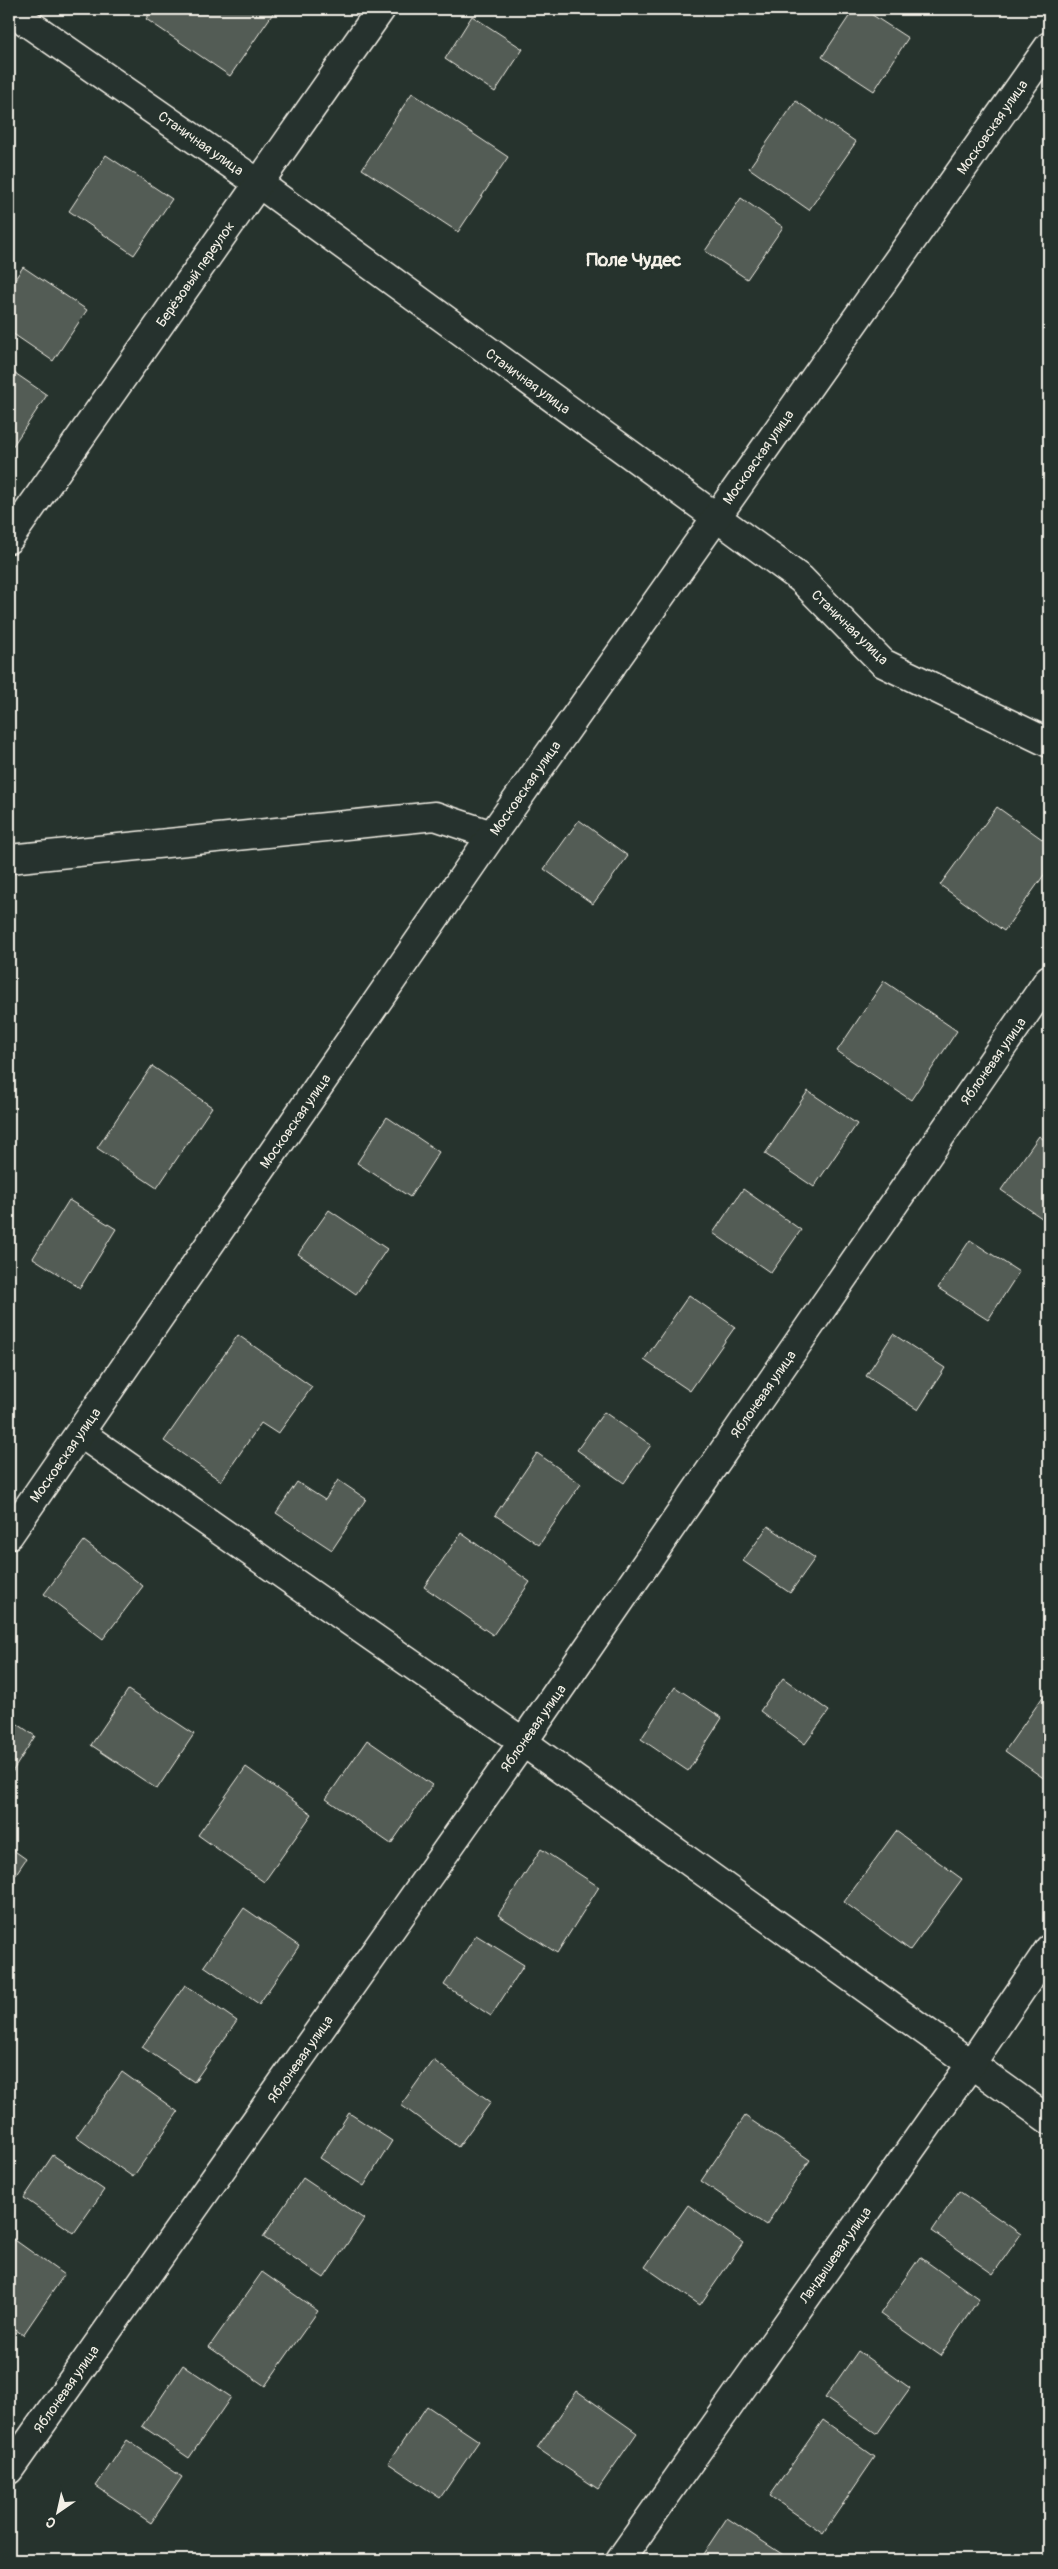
<svg xmlns="http://www.w3.org/2000/svg" width="1058" height="2569" font-family="Pangolin,sans-serif">
  <rect width="100%" height="100%" fill="#26332d"/>
  <filter id="ink" filterUnits="userSpaceOnUse"><feTurbulence type="fractalNoise" baseFrequency=".02" numOctaves="2"/><feDisplacementMap in="SourceGraphic" scale="10" xChannelSelector="R" yChannelSelector="G"/><feConvolveMatrix kernelMatrix="1 2 1 2 8 2 1 2 1" color-interpolation-filters="sRGB"/></filter>
  <g filter="url(#ink)">
    <g fill="#525c55" stroke="#f4f1e8">
      <polygon points="153,9 276,9 230,76 146,19"/>
      <polygon points="854,9 863,9 908,38 874,91 822,57"/>
      <polygon points="472,16 523,49 495,92 445,59"/>
      <polygon points="412,93 508,157 458,232 362,169"/>
      <polygon points="796,101 856,142 809,210 749,168"/>
      <polygon points="106,155 172,199 134,255 69,211"/>
      <polygon points="741,198 783,227 747,279 705,251"/>
      <polygon points="23,267 87,310 53,361 9,331 9,288"/>
      <polygon points="9,369 47,395 12,447 9,445"/>
      <polygon points="997,807 1049,844 1049,868 1004,931 940,885"/>
      <polygon points="579,820 628,856 593,904 544,869"/>
      <polygon points="884,981 957,1031 911,1100 837,1051"/>
      <polygon points="152,1066 212,1107 157,1188 97,1148"/>
      <polygon points="808,1091 857,1124 814,1187 765,1154"/>
      <polygon points="387,1117 439,1152 410,1197 357,1163"/>
      <polygon points="1039,1136 1049,1143 1049,1223 1001,1190"/>
      <polygon points="743,1189 801,1230 771,1273 713,1233"/>
      <polygon points="69,1200 116,1229 80,1288 33,1258"/>
      <polygon points="329,1210 387,1249 356,1294 298,1254"/>
      <polygon points="970,1240 1019,1272 988,1320 938,1288"/>
      <polygon points="689,1295 735,1327 690,1391 644,1360"/>
      <polygon points="893,1334 945,1368 918,1410 866,1376"/>
      <polygon points="238,1335 312,1387 278,1434 261,1423 221,1481 164,1441"/>
      <polygon points="604,1412 651,1445 624,1483 577,1450"/>
      <polygon points="537,1453 581,1484 539,1545 495,1515"/>
      <polygon points="338,1480 366,1499 332,1550 276,1513 297,1482 325,1500"/>
      <polygon points="768,1526 815,1558 790,1593 743,1561"/>
      <polygon points="461,1533 530,1582 493,1635 424,1587"/>
      <polygon points="84,1541 143,1586 103,1639 44,1594"/>
      <polygon points="783,1678 829,1711 805,1744 760,1711"/>
      <polygon points="675,1687 722,1718 688,1771 641,1739"/>
      <polygon points="1049,1688 1049,1782 1005,1751"/>
      <polygon points="128,1690 194,1734 157,1789 91,1745"/>
      <polygon points="9,1718 35,1736 9,1777"/>
      <polygon points="367,1740 432,1785 391,1844 326,1799"/>
      <polygon points="246,1767 312,1814 264,1882 198,1835"/>
      <polygon points="896,1831 962,1879 910,1950 844,1902"/>
      <polygon points="9,1847 26,1859 9,1884"/>
      <polygon points="541,1849 599,1887 557,1953 498,1915"/>
      <polygon points="244,1908 299,1946 259,2004 204,1966"/>
      <polygon points="476,1935 524,1965 491,2016 444,1985"/>
      <polygon points="185,1985 237,2021 194,2082 142,2047"/>
      <polygon points="433,2060 491,2102 458,2147 401,2105"/>
      <polygon points="122,2072 178,2112 133,2177 76,2137"/>
      <polygon points="349,2113 392,2141 364,2186 320,2158"/>
      <polygon points="745,2116 810,2160 766,2225 701,2181"/>
      <polygon points="53,2155 104,2190 74,2233 24,2198"/>
      <polygon points="303,2178 364,2219 324,2278 263,2237"/>
      <polygon points="959,2191 1021,2234 993,2274 932,2231"/>
      <polygon points="688,2205 743,2243 700,2305 645,2267"/>
      <polygon points="12,2238 64,2275 23,2335 9,2325 9,2243"/>
      <polygon points="920,2257 979,2299 940,2356 880,2314"/>
      <polygon points="262,2272 318,2311 265,2386 209,2347"/>
      <polygon points="858,2351 910,2388 877,2434 825,2398"/>
      <polygon points="183,2365 231,2397 189,2458 142,2426"/>
      <polygon points="577,2391 637,2433 598,2489 537,2448"/>
      <polygon points="427,2406 479,2441 440,2498 388,2463"/>
      <polygon points="823,2420 875,2457 823,2533 770,2496"/>
      <polygon points="127,2440 182,2477 151,2523 96,2486"/>
      <polygon points="727,2518 791,2560 699,2560"/>
    </g>
    <g fill="none" stroke-linecap="round" stroke-linejoin="round">
      <g stroke="#f4f1e8" stroke-width="31">
        <g id="street">
          <polyline points="9,10 258,183 801,579 883,663 1049,743"/>
          <polyline points="9,539 381,9"/>
          <polyline points="9,859 435,816 492,835"/>
          <polyline points="80,1433 523,1742 1049,2120"/>
          <polyline points="9,1535 492,835 1049,46"/>
          <polyline points="9,2470 523,1742 1049,979"/>
          <polyline points="620,2560 971,2064 1049,1949"/>
        </g>
      </g>
      <use href="#street" stroke="#26332d" stroke-width="28"/>
    </g>
  </g>
  <g text-anchor="middle" stroke-width="4.5" stroke-linejoin="round" paint-order="stroke">
    <g font-size="14" fill="#f4f1e8" stroke="#26332d">
      <text transform="translate(992 127) rotate(-55)" y="5">Московская улица</text>
      <text transform="translate(201 143) rotate(35)" y="5">Станичная улица</text>
      <text transform="translate(195 274) rotate(-55)" y="5">Берёзовый переулок</text>
      <text transform="translate(528 381) rotate(36)" y="5">Станичная улица</text>
      <text transform="translate(758 457) rotate(-55)" y="5">Московская улица</text>
      <text transform="translate(850 627) rotate(44)" y="5">Станичная улица</text>
      <text transform="translate(525 788) rotate(-55)" y="5">Московская улица</text>
      <text transform="translate(993 1061) rotate(-55)" y="5">Яблоневая улица</text>
      <text transform="translate(295 1121) rotate(-55)" y="5">Московская улица</text>
      <text transform="translate(763 1394) rotate(-55)" y="5">Яблоневая улица</text>
      <text transform="translate(65 1455) rotate(-55)" y="5">Московская улица</text>
      <text transform="translate(533 1728) rotate(-55)" y="5">Яблоневая улица</text>
      <text transform="translate(300 2059) rotate(-55)" y="5">Яблоневая улица</text>
      <text transform="translate(835 2255) rotate(-55)" y="5">Ландышевая улица</text>
      <text transform="translate(66 2389) rotate(-55)" y="5">Яблоневая улица</text>
    </g>
    <g font-size="19" font-weight="bold" fill="#f4f1e8" stroke="#26332d">
      <text x="634" y="266">Поле Чудес</text>
    </g>
  </g>
  <rect width="1058" height="2569" fill="none" stroke="#26332d" stroke-width="30"/>
  <rect x="15" y="15" width="1028" height="2539" fill="none" stroke="#f4f1e8" stroke-width="2" filter="url(#ink)"/>
  <g transform="translate(58 2512) rotate(214)" stroke="#26332d" stroke-width="4" paint-order="stroke">
  <path d="M0-4L9 19L0 12L-9 19Z" fill="#f4f1e8"/>
  <text y="-8" font-size="14" font-weight="bold" text-anchor="middle" fill="#f4f1e8">С</text>
  </g>
</svg>
